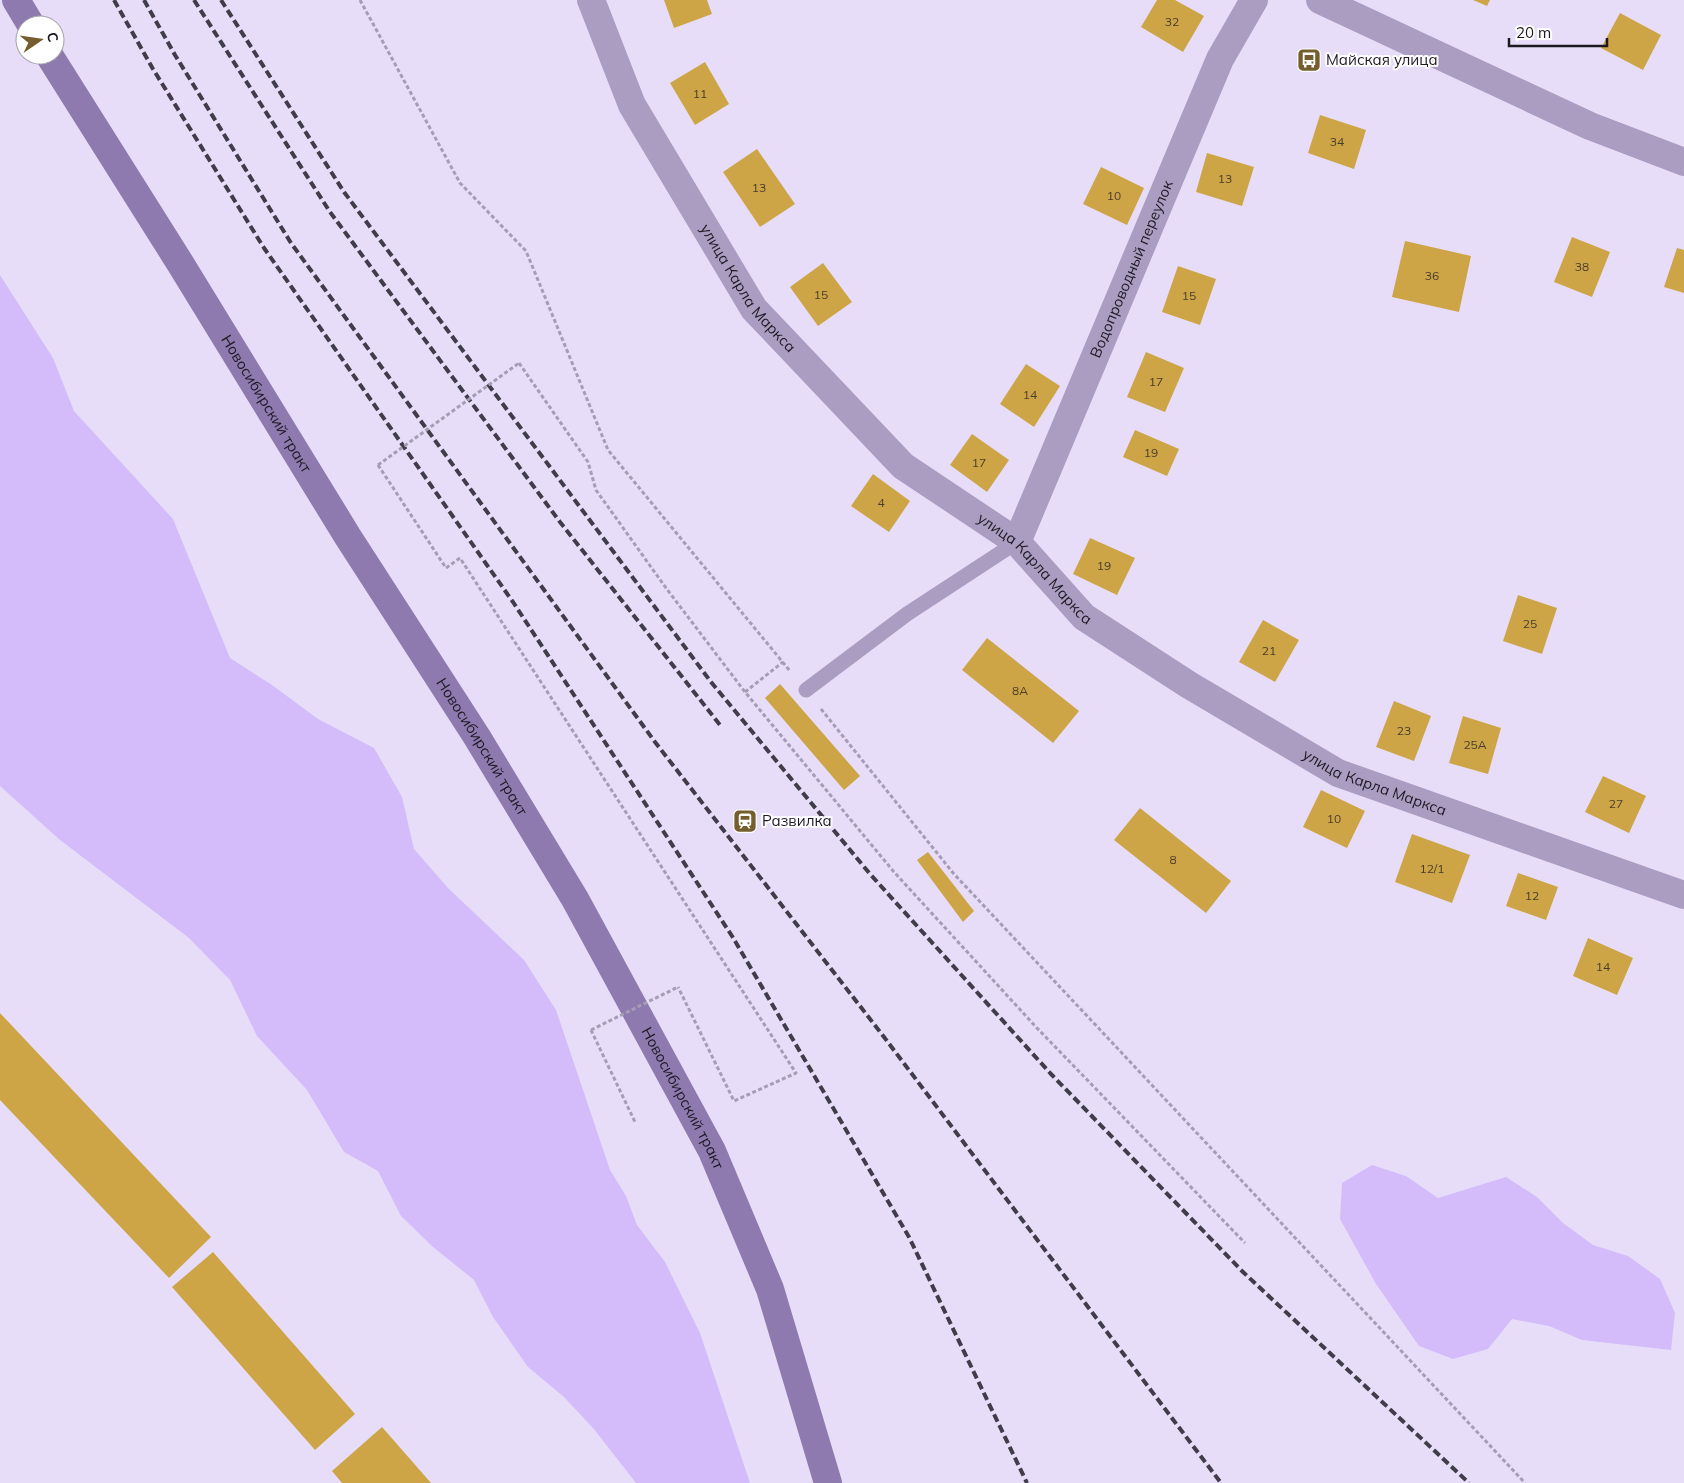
<svg xmlns="http://www.w3.org/2000/svg" width="1684" height="1483" font-family="Mulish,sans-serif">
  <rect width="100%" height="100%" fill="#e7ddf9"/>
  <g fill="#d4bcfa">
    <polygon points="0,275 53,358 74,411 173,519 230,658 272,685 318,719 374,748 402,797 414,849 448,888 524,960 556,1010 610,1170 626,1196 637,1225 665,1262 700,1333 750,1483 636,1483 593,1428 564,1397 528,1367 493,1317 474,1280 433,1247 401,1216 378,1171 344,1152 307,1090 257,1036 230,980 189,938 60,840 0,786"/>
    <polygon points="1372,1165 1406,1176 1438,1198 1506,1177 1537,1197 1563,1223 1593,1245 1628,1256 1660,1279 1675,1313 1671,1350 1582,1340 1549,1326 1512,1319 1488,1349 1453,1359 1419,1346 1376,1284 1340,1219 1342,1183"/>
  </g>
  <g fill="#cda547">
    <polygon points="664,0 707,0 712,14 674,28"/>
    <polygon points="1157,0 1175,0 1204,16 1183,52 1141,27"/>
    <polygon points="1473,0 1490,0 1487,6"/>
    <polygon points="1620,13 1661,35 1643,70 1601,48"/>
    <polygon points="705,62 729,104 695,125 670,83"/>
    <polygon points="1320,115 1366,130 1354,169 1308,153"/>
    <polygon points="757,149 795,204 760,227 723,172"/>
    <polygon points="1207,153 1254,167 1242,206 1196,192"/>
    <polygon points="1101,167 1144,188 1127,225 1083,204"/>
    <polygon points="1572,237 1610,252 1592,297 1554,282"/>
    <polygon points="1405,241 1471,256 1459,312 1392,297"/>
    <polygon points="1677,248 1684,250 1684,293 1664,287"/>
    <polygon points="823,263 852,302 818,326 790,287"/>
    <polygon points="1178,266 1216,279 1200,325 1162,312"/>
    <polygon points="1146,352 1184,368 1165,412 1127,397"/>
    <polygon points="1026,364 1060,386 1034,427 1000,404"/>
    <polygon points="1135,430 1179,449 1167,476 1123,457"/>
    <polygon points="972,434 1009,460 987,492 950,465"/>
    <polygon points="873,474 910,501 889,532 851,506"/>
    <polygon points="1090,538 1135,558 1117,595 1073,574"/>
    <polygon points="1518,595 1557,608 1542,654 1503,641"/>
    <polygon points="1263,620 1299,640 1275,682 1239,662"/>
    <polygon points="987,638 1079,711 1053,743 962,670"/>
    <polygon points="780,684 860,776 844,790 765,698"/>
    <polygon points="1394,701 1431,716 1414,761 1376,747"/>
    <polygon points="1463,716 1501,728 1488,774 1449,763"/>
    <polygon points="1603,776 1646,796 1629,833 1585,812"/>
    <polygon points="1321,790 1365,811 1347,848 1303,827"/>
    <polygon points="1140,808 1231,881 1206,913 1114,840"/>
    <polygon points="1412,834 1470,855 1452,903 1395,882"/>
    <polygon points="928,852 974,911 963,922 917,860"/>
    <polygon points="1518,873 1558,887 1546,920 1506,906"/>
    <polygon points="1588,938 1633,958 1617,995 1573,976"/>
    <polygon points="0,1013 211,1237 169,1278 0,1100"/>
    <polygon points="213,1252 355,1414 315,1450 172,1287"/>
    <polygon points="382,1427 431,1483 342,1483 332,1471"/>
  </g>
  <g fill="none" stroke-linecap="round" stroke-linejoin="round">
    <g stroke="#a59db3" stroke-width="3" stroke-dasharray="4 2.5" stroke-linecap="butt">
      <polyline points="360,0 460,183 526,251 608,450 790,671"/>
      <polyline points="519,363 588,462 596,490 666,588 745,692 894,872 1036,1027 1245,1243"/>
      <polyline points="378,465 446,568 460,558 796,1073 734,1101 678,987"/>
      <polyline points="745,692 783,662"/>
      <polyline points="821,709 954,874 1525,1483"/>
      <polyline points="591,1030 635,1122"/>
    </g>
    <polyline stroke="#aa9dc1" stroke-width="15" points="806,690 907,614 1017,542"/>
    <g stroke="#aa9dc1" stroke-width="28">
      <path id="s1" d="M 591,0 L 632,105 L 754,309 L 903,466 L 1017,542 L 1084,617 L 1189,685 L 1338,773 L 1684,895"/>
      <polyline points="1320,0 1590,126 1684,162"/>
      <path id="s2" d="M 1017,542 L 1220,59 L 1254,0"/>
    </g>
    <g stroke="#8f7aaf" stroke-width="28">
      <polyline points="16,0 31,25"/>
      <path id="s3" d="M 49,55 L 180,263 L 348,537 L 477,737 L 575,899 L 712,1151 L 770,1289 L 828,1483"/>
    </g>
    <g stroke="#413c49" stroke-width="4" stroke-dasharray="8 4" stroke-linecap="butt">
      <polyline points="114,0 153,69 264,248 513,602 732,936 909,1237 1027,1483"/>
      <polyline points="144,0 175,55 291,243 655,742 884,1037 1221,1483"/>
      <polyline points="194,0 330,212 560,522 720,725"/>
      <polyline points="221,0 344,192 711,682 870,874 1051,1074 1243,1272 1469,1483"/>
    </g>
    <g stroke="#a59db3" stroke-width="3" stroke-dasharray="4 2.5" stroke-linecap="butt">
      <polyline points="378,465 519,363"/>
      <polyline points="591,1030 678,987"/>
    </g>
  </g>
  <defs>
    <g id="bus-square" transform="scale(1.25)"><rect x="-9" y="-9" width="18" height="18" rx="4" fill="#745e2e" stroke="#fff"/><path d="M-5-6H5V4H4V6H2V4H-2V6H-4V4H-5ZM-3.5-4V0h7V-4ZM-3.5 1.2v1.5H-2V1.2ZM2 1.2v1.5H3.5V1.2Z" fill="#fff"/></g>
    <g id="station-square" transform="scale(1.25)"><rect x="-9" y="-9" width="18" height="18" rx="4" fill="#745e2e" stroke="#fff"/><path d="M-3-6H3Q5-6 5-4V2Q5 4 3 4L4.5 6H3L1.5 4h-3L-3 6H-4.5L-3 4Q-5 4-5 2V-4Q-5-6-3-6ZM-3.5-4v3h7v-3ZM-3.5 1v1.5H-2V1ZM2 1v1.5H3.5V1Z" fill="#fff"/></g>
  </defs>
  <g fill-rule="evenodd">
    <use href="#bus-square" x="1309" y="60"/>
    <use href="#station-square" x="745" y="821"/>
  </g>
  <g text-anchor="middle" stroke-width="4" stroke-linejoin="round" paint-order="stroke">
    <g font-size="12" fill="#493c2b">
      <text x="1172" y="26">32</text>
      <text x="700" y="98">11</text>
      <text x="1337" y="146">34</text>
      <text x="1225" y="183">13</text>
      <text x="759" y="192">13</text>
      <text x="1114" y="200">10</text>
      <text x="1582" y="271">38</text>
      <text x="1432" y="280">36</text>
      <text x="821" y="299">15</text>
      <text x="1189" y="300">15</text>
      <text x="1156" y="386">17</text>
      <text x="1030" y="399">14</text>
      <text x="1151" y="457">19</text>
      <text x="979" y="467">17</text>
      <text x="881" y="507">4</text>
      <text x="1104" y="570">19</text>
      <text x="1530" y="628">25</text>
      <text x="1269" y="655">21</text>
      <text x="1020" y="695">8А</text>
      <text x="1404" y="735">23</text>
      <text x="1475" y="749">25А</text>
      <text x="1616" y="808">27</text>
      <text x="1334" y="823">10</text>
      <text x="1173" y="864">8</text>
      <text x="1432" y="873">12/1</text>
      <text x="1532" y="900">12</text>
      <text x="1603" y="971">14</text>
    </g>
    <g font-size="15" fill="#1d1922" stroke="#fff" text-anchor="start">
      <text x="1326" y="65">Майская улица</text>
      <text x="762" y="826">Развилка</text>
    </g>
    <g font-size="15" fill="#1d1922" stroke="#fff">
      <text dy="5" stroke="none"><textPath href="#s2" startOffset="296">Водопроводный переулок</textPath></text>
      <text dy="5" stroke="none"><textPath href="#s1" startOffset="330">улица Карла Маркса</textPath></text>
      <text dy="5" stroke="none"><textPath href="#s3" startOffset="411">Новосибирский тракт</textPath></text>
      <text dy="5" stroke="none"><textPath href="#s1" startOffset="735">улица Карла Маркса</textPath></text>
      <text dy="5" stroke="none"><textPath href="#s3" startOffset="816">Новосибирский тракт</textPath></text>
      <text dy="5" stroke="none"><textPath href="#s1" startOffset="1140">улица Карла Маркса</textPath></text>
      <text dy="5" stroke="none"><textPath href="#s3" startOffset="1221">Новосибирский тракт</textPath></text>
    </g>
  </g>
  <g transform="translate(40 40) rotate(77)"><circle r="24" fill="#ffffff" stroke="#a5a3a7"/>
  <path d="M0-4L9 19L0 12L-9 19Z" fill="#745e2e"/>
  <text y="-8" font-size="14" font-weight="bold" text-anchor="middle" fill="#1d1922">С</text>
  </g>
  <path d="M1509 38v8h98v-8" fill="none" stroke="#1d1922" stroke-width="2.5"/>
  <text x="1516" y="38" font-size="15" fill="#1d1922" stroke="#ffffff" stroke-width="4" paint-order="stroke">20 m</text>
</svg>
